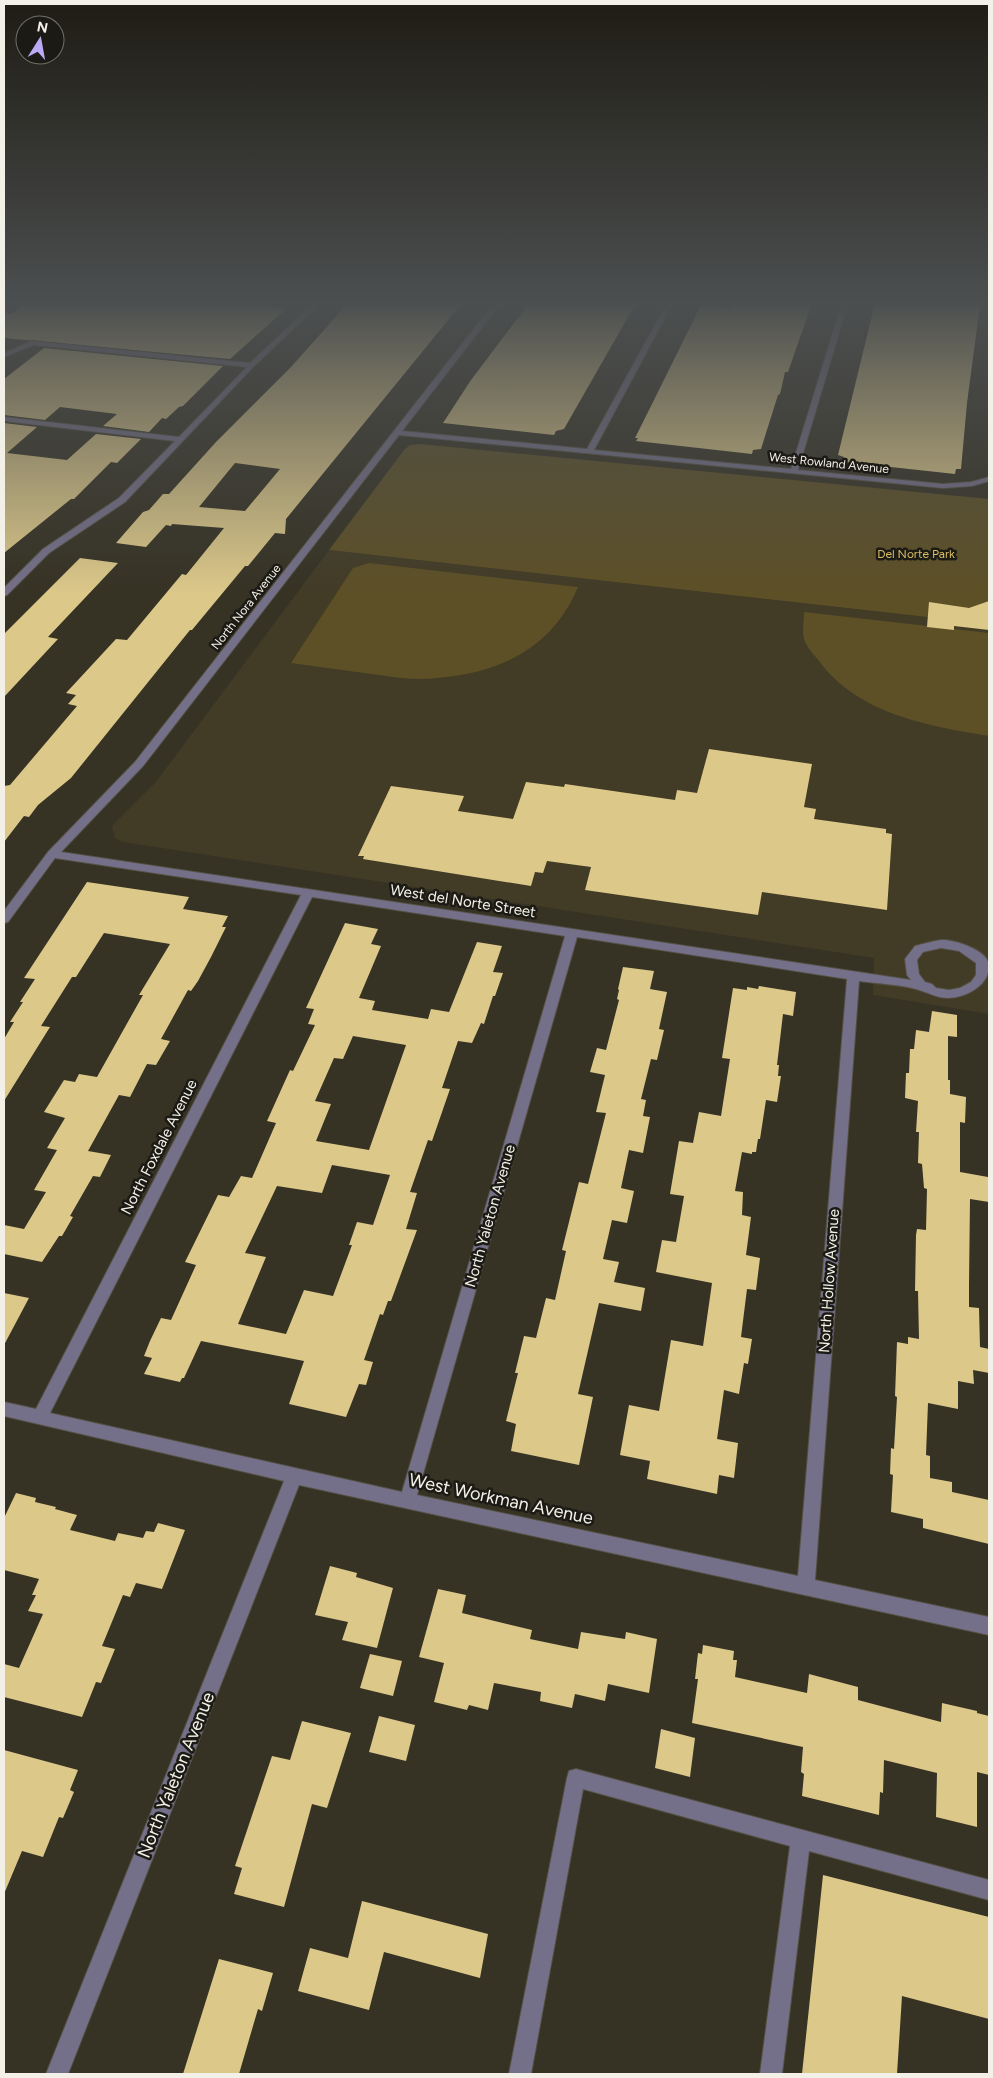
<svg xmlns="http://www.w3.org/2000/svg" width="993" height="2078" font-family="Figtree,sans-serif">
  <rect width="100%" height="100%" fill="#363224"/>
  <polygon fill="#423b26" points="329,550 989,624 989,1014 873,995 874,958 123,842 115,838 112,826 155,783"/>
  <g fill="#5d5027">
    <polygon points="420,444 989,499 989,624 329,550 404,450 410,445"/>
    <path d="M 369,563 L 578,587 C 550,654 490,677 420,679 C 407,679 392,677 379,675 C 349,671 320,667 291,663 L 353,568 Z"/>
    <path d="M 804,612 L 989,633 L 989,736 C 928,726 858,714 819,661 C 814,655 806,646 804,639 C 802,631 804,620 804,612 Z"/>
  </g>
  <g fill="#dcc889" fill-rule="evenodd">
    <polygon points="25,303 233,303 286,309 230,359 4,338 4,313 12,314"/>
    <path d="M 348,303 L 462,303 L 286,519 L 285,534 L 275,533 L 248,566 L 245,566 L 192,630 L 190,630 L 71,778 L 38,805 L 29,817 L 24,816 L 4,842 L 4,786 L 10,785 L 77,706 L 68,704 L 76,695 L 66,693 L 116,639 L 127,640 L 182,574 L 186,575 L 224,528 L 172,524 L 171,526 L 166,525 L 146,547 L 116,543 L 143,512 L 149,510 L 163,494 L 169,494 L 216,442 L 291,367 ZM 235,463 L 280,469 L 245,511 L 199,507 Z"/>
    <polygon points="529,303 592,305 593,303 636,303 564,429 556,431 554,435 443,423 471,380"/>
    <polygon points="732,303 784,305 784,303 812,303 788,372 785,372 780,394 778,395 761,449 753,450 752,454 636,441 638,438 635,438 654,400 701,305 730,308"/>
    <polygon points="875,303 980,305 967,403 961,469 956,469 955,474 845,462 842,462 844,457 838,455"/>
    <polygon points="44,348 223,366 183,406 179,407 166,419 162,418 149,432 103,426 117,414 60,407 45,420 4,415 4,379"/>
    <polygon points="4,423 37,427 7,453 67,460 96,434 141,439 117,463 111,462 74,499 71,499 4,553"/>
    <polygon points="80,558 118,563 48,637 58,639 4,697 4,634"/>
    <polygon points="989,601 989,630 954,626 954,630 927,627 929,602 969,608"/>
    <polygon points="709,749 812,764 804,807 816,809 814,819 886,829 886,833 892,834 887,910 762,892 758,915 585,890 591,867 547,861 543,873 535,872 531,886 363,859 364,856 358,856 391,786 464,796 458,811 513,819 526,782 564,787 565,784 675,800 677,790 697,793"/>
    <polygon points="87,882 189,897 183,909 228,916 222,927 226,927 211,957 198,981 191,991 188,990 161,1039 170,1041 156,1065 147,1064 130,1097 119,1095 88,1151 111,1155 100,1177 93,1176 70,1216 73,1217 62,1236 59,1236 42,1262 4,1254 4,1225 24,1229 46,1192 34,1190 57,1150 47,1148 65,1118 44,1112 64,1080 75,1082 79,1074 97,1077 143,995 139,995 170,944 104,933 76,977 72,977 41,1026 50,1027 4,1101 4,1039 14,1022 10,1022 23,1002 20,1002 35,979 24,978"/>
    <path d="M 345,923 L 378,929 L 371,944 L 381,946 L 359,998 L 375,1001 L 372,1010 L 428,1019 L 431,1009 L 449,1012 L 477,942 L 502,946 L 493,972 L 503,973 L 495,996 L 493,996 L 484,1024 L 481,1023 L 472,1043 L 458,1041 L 442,1088 L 450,1089 L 432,1141 L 428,1140 L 410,1192 L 417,1193 L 406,1229 L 417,1230 L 391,1301 L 388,1301 L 383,1315 L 380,1314 L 364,1360 L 373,1362 L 366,1385 L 359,1384 L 346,1417 L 289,1404 L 304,1361 L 201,1341 L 184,1378 L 182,1378 L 180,1382 L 144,1374 L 152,1358 L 144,1356 L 150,1341 L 161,1318 L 171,1320 L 196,1265 L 185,1262 L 218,1195 L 229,1197 L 241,1176 L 252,1178 L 276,1123 L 267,1121 L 290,1070 L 293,1071 L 315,1025 L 308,1024 L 314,1009 L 306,1008 ZM 353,1036 L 406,1045 L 369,1150 L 316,1141 L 331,1104 L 315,1101 L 334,1058 L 343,1059 ZM 332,1165 L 390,1175 L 373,1225 L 357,1222 L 349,1245 L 352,1245 L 333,1296 L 304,1290 L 286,1334 L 238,1324 L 266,1257 L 245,1253 L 277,1186 L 322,1193 Z"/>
    <polygon points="623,967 654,971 650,989 667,992 659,1029 664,1030 657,1060 651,1059 641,1099 646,1100 643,1116 650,1117 643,1153 629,1150 621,1188 634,1191 627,1223 612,1220 603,1259 619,1262 614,1282 645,1288 641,1311 599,1303 578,1394 593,1397 579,1465 511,1451 516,1424 506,1421 518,1373 515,1373 524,1336 536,1338 546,1298 555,1300 566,1251 562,1250 579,1182 588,1184 606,1113 596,1112 605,1075 590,1072 597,1048 606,1050 619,1000 617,999 619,990 618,989"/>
    <polygon points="759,986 796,992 793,1016 783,1014 777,1065 779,1065 778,1076 781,1076 777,1102 766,1100 760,1139 758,1139 756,1152 752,1152 752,1154 742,1152 735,1191 743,1192 742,1215 751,1217 746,1255 760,1258 756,1290 747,1289 741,1337 752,1339 748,1364 744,1363 739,1394 724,1390 717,1439 738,1443 734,1478 719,1475 717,1494 647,1479 650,1461 620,1455 629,1405 659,1411 671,1340 703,1346 712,1283 656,1272 662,1240 676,1242 684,1196 670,1194 679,1141 693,1143 699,1112 721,1116 730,1059 722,1058 733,988 747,990 747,987 758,989"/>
    <polygon points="932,1011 957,1015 957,1037 948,1036 948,1080 950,1080 950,1094 966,1097 965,1123 960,1122 960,1172 988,1177 989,1202 970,1199 969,1285 969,1307 979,1308 980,1347 989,1349 989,1373 973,1370 974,1384 958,1381 958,1409 928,1403 926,1455 930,1456 930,1478 952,1482 952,1492 989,1500 989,1544 923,1528 923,1519 891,1512 893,1475 890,1474 891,1448 894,1449 897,1397 895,1396 897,1342 908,1344 908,1337 919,1339 918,1291 915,1291 916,1235 917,1229 926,1230 927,1189 924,1188 922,1164 918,1163 919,1132 916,1132 918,1101 905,1098 906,1073 909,1073 910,1049 914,1049 916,1030 929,1032"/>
    <polygon points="4,1293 29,1298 4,1345"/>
    <polygon points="16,1493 36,1498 35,1502 56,1507 55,1509 77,1515 70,1530 115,1541 118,1533 143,1538 146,1531 154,1532 158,1523 185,1530 162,1589 136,1583 130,1597 123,1595 102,1646 115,1649 101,1683 96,1682 82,1717 4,1697 4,1664 19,1668 43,1614 28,1611 36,1595 32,1595 39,1579 4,1570 4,1518"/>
    <polygon points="330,1566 357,1573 356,1577 393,1588 377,1648 342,1640 348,1622 315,1615"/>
    <polygon points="438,1589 466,1595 462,1613 532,1630 530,1639 578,1649 581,1632 625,1639 626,1632 657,1639 649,1693 608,1684 605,1701 575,1694 572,1708 540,1701 541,1692 494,1683 488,1710 469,1705 467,1710 434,1702 444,1663 419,1657"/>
    <polygon points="703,1645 734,1651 733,1660 737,1660 735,1677 807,1693 809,1674 858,1687 858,1700 941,1722 942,1703 977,1711 977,1713 989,1716 989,1775 977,1772 977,1827 936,1817 937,1773 884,1760 883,1793 880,1792 879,1815 802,1796 804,1774 801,1772 803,1747 692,1723 698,1679 695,1679 698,1653 702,1654"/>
    <polygon points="370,1654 402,1661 393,1696 360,1688"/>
    <polygon points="379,1716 415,1725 406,1761 369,1752"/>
    <polygon points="302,1721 351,1733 327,1808 312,1804 284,1907 234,1894 242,1868 235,1866 272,1756 290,1760"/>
    <polygon points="661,1729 695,1738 690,1777 655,1768"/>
    <polygon points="4,1750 78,1770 70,1790 74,1792 63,1818 59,1817 43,1857 22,1851 4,1894"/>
    <polygon points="823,1875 989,1917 989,2019 902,1996 897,2074 802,2074"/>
    <polygon points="362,1901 488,1934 480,1978 384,1952 369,2010 298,1991 310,1948 348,1958"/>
    <polygon points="219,1959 273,1973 262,2011 258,2009 239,2074 183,2074"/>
  </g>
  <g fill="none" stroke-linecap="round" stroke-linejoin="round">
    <g stroke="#545043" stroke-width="2">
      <g id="minor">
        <polygon points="314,303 321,303 254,366 125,502 49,553 7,595 4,596 4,588 43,549 119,498 175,441 4,421 4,417 179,437 247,367 33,345 4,357 4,353 32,341 250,363"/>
        <path d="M 494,303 L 501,303 L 402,431 L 587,449 L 667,303 L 673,303 L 594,450 L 791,469 L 842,303 L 848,303 L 798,470 L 943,484 L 971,482 L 989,477 L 989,481 L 972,486 L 943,488 L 399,435 L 143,766 L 61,852 L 911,980 L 907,975 L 905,959 L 915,946 C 923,944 933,941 941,940 C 953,939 984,949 988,962 C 993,984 966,998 948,998 C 937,998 929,993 919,990 C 901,984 878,984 859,981 L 815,1580 L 989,1617 L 989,1635 L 299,1485 L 68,2074 L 46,2074 L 284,1481 L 4,1416 L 4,1402 L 36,1409 L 301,895 L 55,858 L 8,922 L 4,923 L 4,911 L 48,852 L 135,762 ZM 312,897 L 565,936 L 402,1492 L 50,1413 ZM 577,937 L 847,979 L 798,1576 L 417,1495 ZM 941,948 L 959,951 L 976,963 L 976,975 L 971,982 L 960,988 L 949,990 L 936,988 L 932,984 L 925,982 L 919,974 L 917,960 L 923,952 Z"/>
        <polygon points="576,1769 989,1880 989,1900 809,1851 782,2074 760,2074 790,1846 583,1789 531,2074 509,2074 567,1778 569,1771"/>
      </g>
    </g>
    <use href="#minor" fill="#757089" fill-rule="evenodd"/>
  </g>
  <linearGradient id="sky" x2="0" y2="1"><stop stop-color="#1e1c14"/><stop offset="0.51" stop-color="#4c4f50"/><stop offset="1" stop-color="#4c4f50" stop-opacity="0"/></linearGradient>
  <rect width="993" height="594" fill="url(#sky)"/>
  <g text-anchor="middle" stroke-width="5" stroke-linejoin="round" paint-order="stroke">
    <g font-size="12" fill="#f3f0e7" stroke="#1c1a14">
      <text transform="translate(829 463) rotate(6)" y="4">West Rowland Avenue</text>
      <text transform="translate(246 607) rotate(-52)" y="4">North Nora Avenue</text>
    </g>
    <g font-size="12" fill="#dabe64" stroke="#1c1a14">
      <text x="916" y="558">Del Norte Park</text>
    </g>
    <g font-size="15" fill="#f3f0e7" stroke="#1c1a14">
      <text transform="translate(463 901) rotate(9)" y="5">West del Norte Street</text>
      <text transform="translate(159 1147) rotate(-63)" y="5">North Foxdale Avenue</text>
      <text transform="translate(490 1216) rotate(-74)" y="5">North Yaleton Avenue</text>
      <text transform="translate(829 1281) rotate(-86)" y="5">North Hollow Avenue</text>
    </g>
    <g font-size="18" fill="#f3f0e7" stroke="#1c1a14">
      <text transform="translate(501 1499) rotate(12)" y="6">West Workman Avenue</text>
      <text transform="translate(176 1775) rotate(-68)" y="6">North Yaleton Avenue</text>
    </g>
  </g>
  <rect width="993" height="2078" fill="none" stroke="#f3f0e7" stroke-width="10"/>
  <g transform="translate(40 40) rotate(11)"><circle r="24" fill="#1c1a14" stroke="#727068"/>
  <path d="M0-4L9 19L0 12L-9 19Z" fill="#bbaaf6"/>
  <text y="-8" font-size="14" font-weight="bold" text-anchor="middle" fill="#f3f0e7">N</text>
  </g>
</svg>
